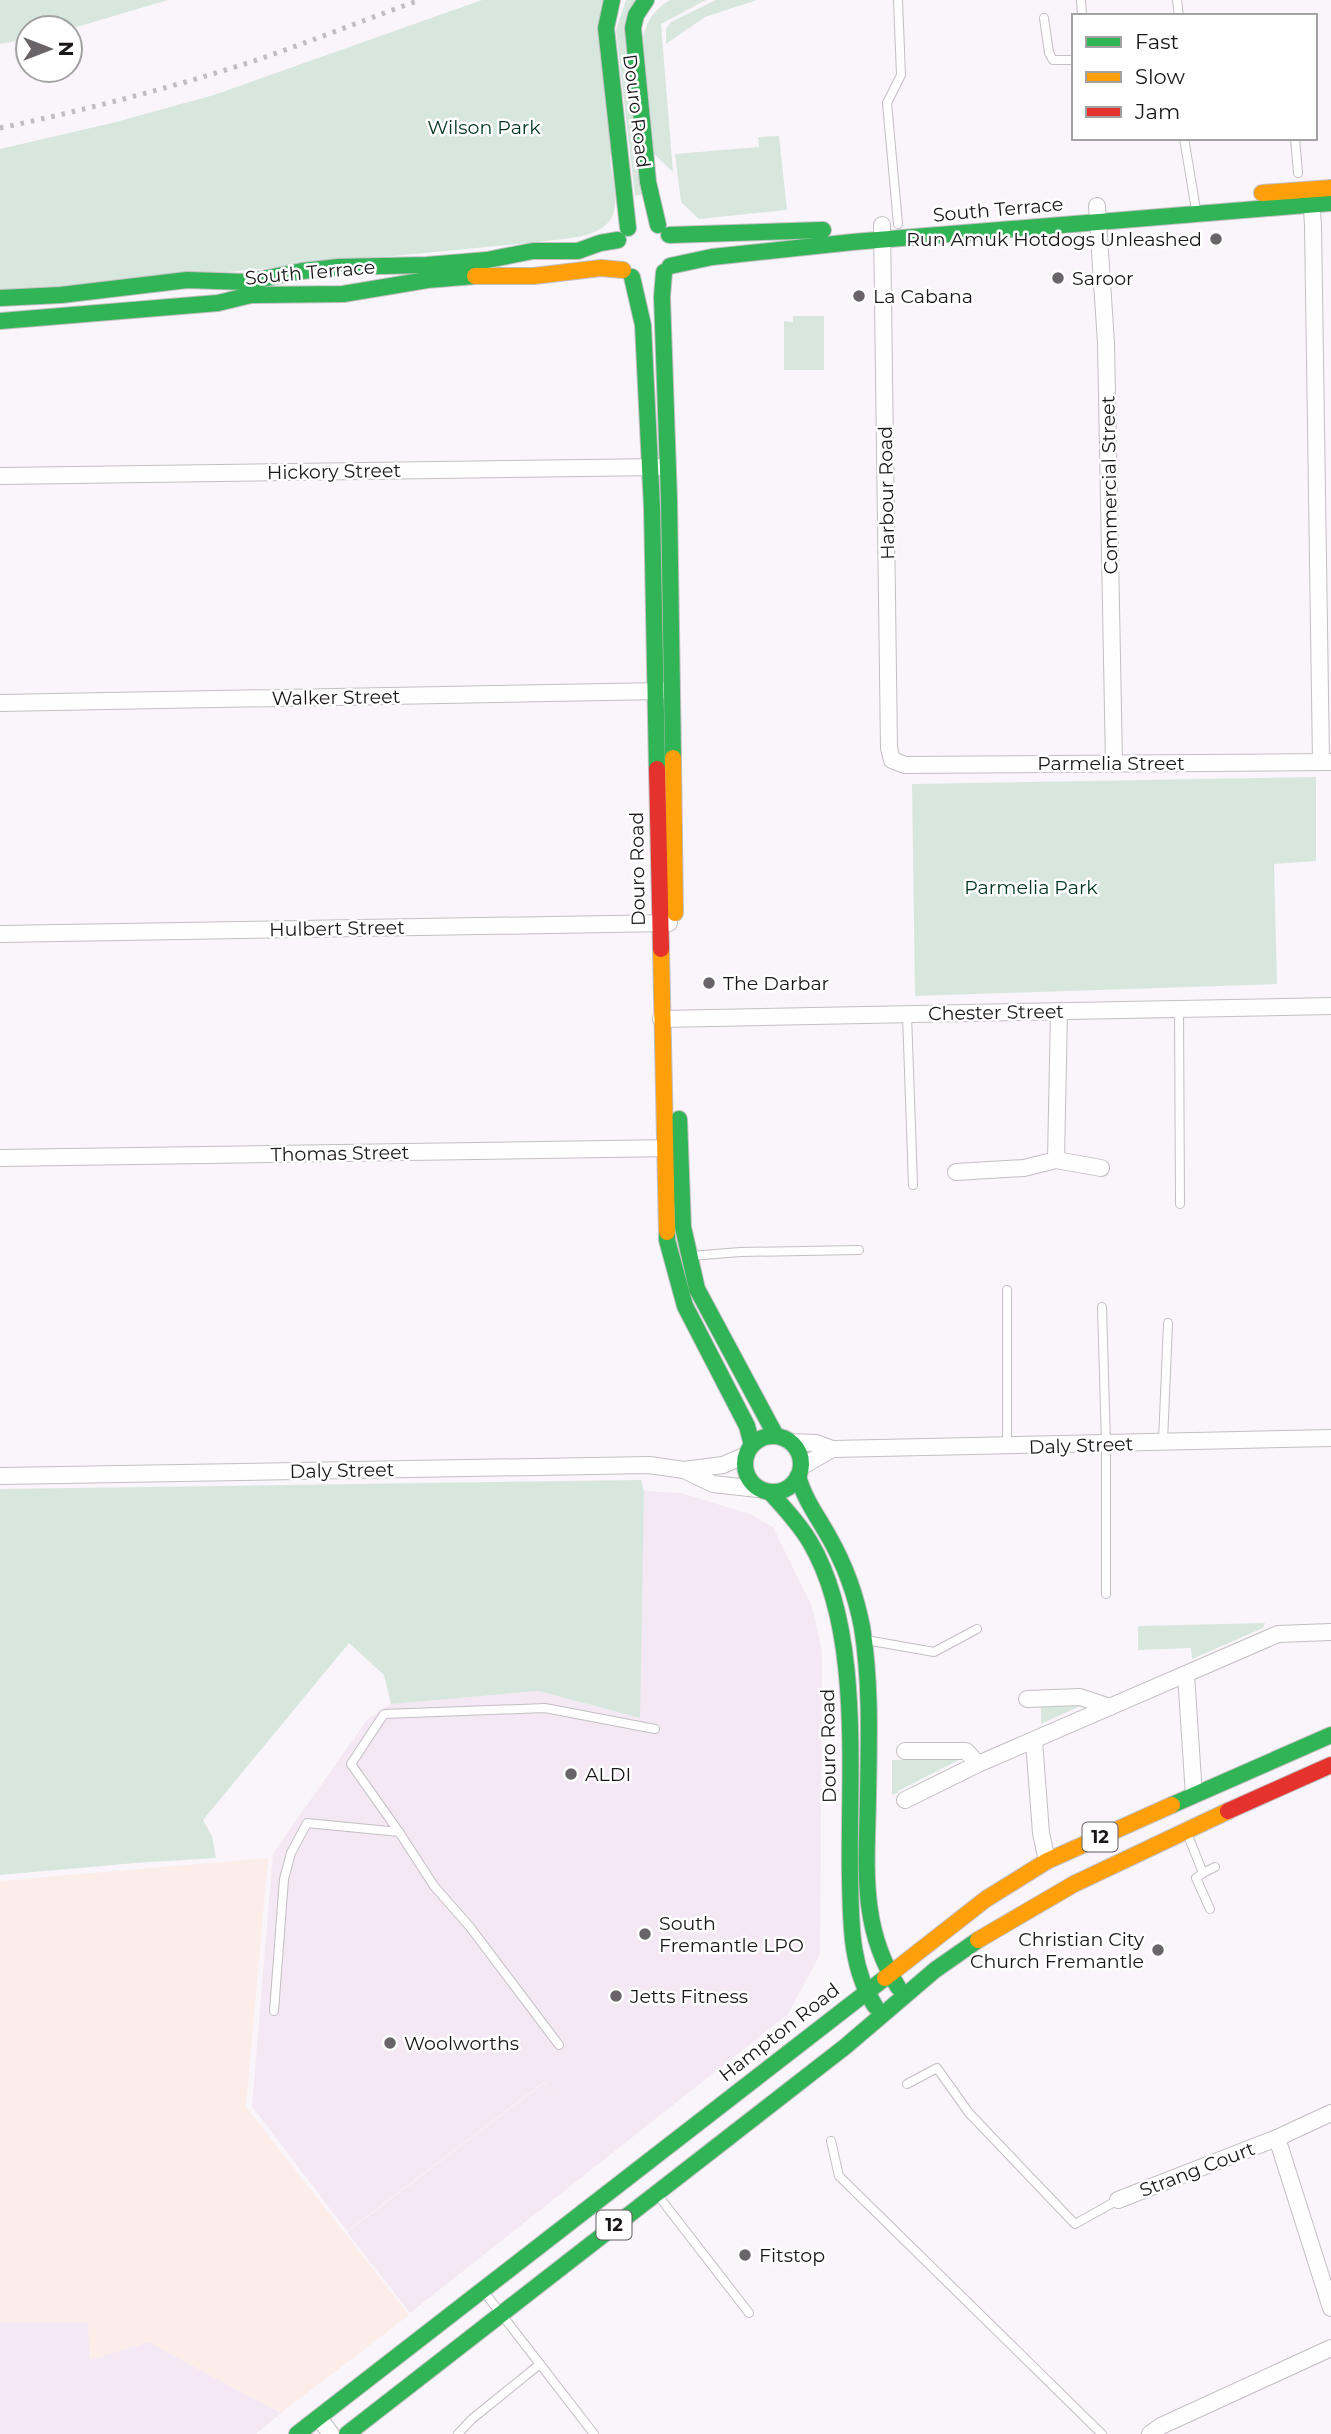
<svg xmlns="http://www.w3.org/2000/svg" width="1331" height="2434" font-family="Montserrat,sans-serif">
  <rect width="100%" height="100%" fill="#faf5fa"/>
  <g fill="#f3e8f3">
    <polygon points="644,1491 680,1493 750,1514 773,1527 812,1607 822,1652 820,1954 788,2014 410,2313 347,2232 544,2083 558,2098 544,2082 347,2231 252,2106 273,1853 367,1720 391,1704 538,1691 639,1718"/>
    <polygon points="0,2323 88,2323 90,2360 148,2342 281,2413 256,2434 0,2434"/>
  </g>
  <polygon fill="#fcede8" points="268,1858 246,2107 409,2315 281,2413 148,2342 90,2360 88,2323 0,2323 0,1881"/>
  <g fill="#d7e7de">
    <polygon points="0,0 168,0 70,29 28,28 28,39 0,44"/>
    <path d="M 482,0 L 603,0 L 612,153 L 610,157 C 611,172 617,190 615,206 C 612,240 564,238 538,242 L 0,294 L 0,149 L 112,123 L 214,95 Z"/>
    <polygon points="626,0 636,0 644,194 635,196 616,30"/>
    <path d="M 670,0 L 706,0 L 661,24 L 673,172 L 654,154 L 643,37 C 647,20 655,9 670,0 Z"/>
    <polygon points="716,0 757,0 705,17 666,44 666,29 671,22"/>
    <polygon points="779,136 787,210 699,219 681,202 675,154 759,147 758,137"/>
    <polygon points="793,316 824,316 824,370 784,370 784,321 793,322"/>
    <polygon points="1316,777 1316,861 1274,864 1277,984 915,996 912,784"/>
    <polygon points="641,1480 644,1491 640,1718 538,1691 391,1704 384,1675 349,1643 203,1820 212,1836 216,1858 135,1863 0,1875 0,1489"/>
    <polygon points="1265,1623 1263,1628 1192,1659 1191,1648 1138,1650 1138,1626"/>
    <polygon points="1080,1706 1041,1724 1041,1707"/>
    <polygon points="963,1758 898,1791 898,1793 892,1795 892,1760"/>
  </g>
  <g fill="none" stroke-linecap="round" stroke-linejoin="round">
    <g stroke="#c3bfc3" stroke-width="10">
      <g id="lane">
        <polyline points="1081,0 1082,16"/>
        <polyline points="1177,0 1179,16"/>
        <polyline points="1044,18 1049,53 1053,60 1074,60"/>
        <polyline points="1184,138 1196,210"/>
        <polyline points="1295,138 1298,173"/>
        <polyline points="898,224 887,103 901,75 898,0"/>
        <polyline points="1179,1010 1180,1204"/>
        <polyline points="907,1014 913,1185"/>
        <polyline points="691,1256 740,1252 859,1250"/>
        <polyline points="1102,1307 1106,1444 1106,1594"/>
        <polyline points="1163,1442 1168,1323"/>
        <polyline points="1007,1447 1007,1290"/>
        <polyline points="866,1640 934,1652 977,1629"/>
        <polyline points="399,1832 351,1764 384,1714 545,1708 655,1729"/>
        <polyline points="1187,1833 1203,1873 1215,1867"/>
        <polyline points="1203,1873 1196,1878 1210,1909"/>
        <polyline points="274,2011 284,1879 291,1853 307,1823 399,1832 434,1886 470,1927 559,2045"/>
        <polyline points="907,2084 937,2068 969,2113 1075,2224 1118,2200"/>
        <polyline points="831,2141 839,2176 1102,2434"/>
        <polyline points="660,2198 749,2313"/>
        <polyline points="485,2293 594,2434"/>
        <polyline points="458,2434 472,2419 540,2364"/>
      </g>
    </g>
    <g stroke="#c3bfc3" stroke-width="18">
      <g id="street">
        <polyline points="1311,195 1313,225 1321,762"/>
        <polyline points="1097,206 1106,343 1114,764"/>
        <polyline points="882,225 889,748 892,760 905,765 1331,762"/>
        <polyline points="0,476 659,467"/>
        <polyline points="0,703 663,691"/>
        <polyline points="0,934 669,923"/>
        <polyline points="661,1019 1331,1006"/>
        <polyline points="0,1158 674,1148"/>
        <polyline points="1056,1160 1059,1011"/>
        <polyline points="956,1172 1024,1168 1056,1160 1101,1168"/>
        <polyline points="790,1442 816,1443 832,1449 1331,1438"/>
        <polyline points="801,1467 832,1449"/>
        <polyline points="684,1470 723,1465 746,1455"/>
        <polyline points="0,1476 649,1465 684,1470 713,1484 758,1489"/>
        <polyline points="1186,1675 1194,1795"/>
        <polyline points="1027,1699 1080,1697 1110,1707"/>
        <polyline points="1034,1741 1041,1833 1047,1861"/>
        <polyline points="905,1751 966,1751 978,1764"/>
        <polyline points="905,1800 978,1764 1278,1634 1331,1632"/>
        <polyline points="1277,2138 1331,2308"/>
        <polyline points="1118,2200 1277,2138 1331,2113"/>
        <polyline points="319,2418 331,2434"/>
        <polyline points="1150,2434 1161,2426 1331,2348"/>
      </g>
    </g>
    <g stroke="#c3bfc3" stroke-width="18">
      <g id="fast">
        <polyline points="612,0 606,28 628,228"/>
        <polyline points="646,0 636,15 633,28 648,182 658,225"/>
        <polyline points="669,235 823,230"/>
        <polyline points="670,266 712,257 853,242 1331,203"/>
        <polyline points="664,272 662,297 669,499 673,758"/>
        <polyline points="632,277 643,325 652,508 657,769"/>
        <polyline points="0,298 61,295 187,280 247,282 302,271 339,267 427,265 487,260 533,251 578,251 600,243 618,240"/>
        <polyline points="0,321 218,303 251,295 343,294 427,280 475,276"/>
        <polyline points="679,1119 683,1227 697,1289 776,1436"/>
        <polyline points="667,1232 667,1240 685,1306 747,1426 752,1445"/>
        <circle cx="773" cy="1464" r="28"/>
        <path d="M 798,1476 C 804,1499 818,1517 829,1537 C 845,1565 856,1596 862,1627 C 871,1683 869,1740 868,1797 C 867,1865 859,1926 898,1987"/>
        <path d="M 770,1492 C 784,1508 799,1523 810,1542 C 863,1631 848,1776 850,1877 C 851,1922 850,1968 875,2006"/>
        <polyline points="1172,1805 1331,1735"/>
        <polyline points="297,2434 885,1978"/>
        <polyline points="347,2434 846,2046 935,1970 978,1940"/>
      </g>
    </g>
    <g stroke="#c3bfc3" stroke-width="18">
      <g id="slow">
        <polyline points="1262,193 1331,188"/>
        <polyline points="475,276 534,276 601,268 623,270"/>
        <polyline points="673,758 675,913"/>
        <polyline points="661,949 667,1232"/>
        <polyline points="978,1940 1074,1884 1228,1811"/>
        <polyline points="885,1978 986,1899 1047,1861 1172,1805"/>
      </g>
    </g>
    <g stroke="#c3bfc3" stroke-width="18">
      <g id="jam">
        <polyline points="657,769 661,949"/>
        <polyline points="1228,1811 1331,1765"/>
      </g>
    </g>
    <use href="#lane" stroke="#fefefe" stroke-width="8"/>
    <use href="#street" stroke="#fefefe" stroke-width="16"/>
    <use href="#fast" stroke="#30b455" stroke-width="16"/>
    <use href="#slow" stroke="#ff9f0a" stroke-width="16"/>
    <use href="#jam" stroke="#e5322d" stroke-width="16"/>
    <path stroke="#bebebe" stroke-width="5" stroke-dasharray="3.5 7" stroke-linecap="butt" d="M 0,128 C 86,110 170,88 254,61 C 309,42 364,20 420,0"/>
  </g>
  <g fill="#686468" stroke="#fff" stroke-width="2.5">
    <circle cx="1216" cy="239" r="7"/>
    <circle cx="1058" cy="278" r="7"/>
    <circle cx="859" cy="296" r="7"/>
    <circle cx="709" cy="983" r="7"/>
    <circle cx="571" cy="1774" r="7"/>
    <circle cx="645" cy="1934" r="7"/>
    <circle cx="1158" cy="1950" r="7"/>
    <circle cx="616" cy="1996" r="7"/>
    <circle cx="390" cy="2043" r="7"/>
    <circle cx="745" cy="2255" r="7"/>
  </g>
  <g text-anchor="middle" stroke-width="5" stroke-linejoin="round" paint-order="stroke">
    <g fill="#fff" stroke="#5f5c5e" stroke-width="2">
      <rect x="1082.5" y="1822.5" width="35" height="29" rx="5"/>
      <rect x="596.5" y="2210.5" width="35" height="29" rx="5"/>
    </g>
    <g font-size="18" font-weight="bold" fill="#1a1619">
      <text x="1100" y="1843">12</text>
      <text x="614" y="2231">12</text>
    </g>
    <g font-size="19" fill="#1a1619" stroke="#fff">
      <text transform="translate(637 111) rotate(83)" y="7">Douro Road</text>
      <text transform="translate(998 209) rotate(-5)" y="7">South Terrace</text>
      <text transform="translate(310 272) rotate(-5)" y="7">South Terrace</text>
      <text transform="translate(334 471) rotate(-1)" y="7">Hickory Street</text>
      <text transform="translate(1109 485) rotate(-91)" y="7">Commercial Street</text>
      <text transform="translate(886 493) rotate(-91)" y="7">Harbour Road</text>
      <text transform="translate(336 697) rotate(-1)" y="7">Walker Street</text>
      <text x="1111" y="770">Parmelia Street</text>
      <text transform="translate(637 869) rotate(-91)" y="7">Douro Road</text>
      <text transform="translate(337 928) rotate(-1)" y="7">Hulbert Street</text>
      <text transform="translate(996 1012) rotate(-1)" y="7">Chester Street</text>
      <text transform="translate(340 1153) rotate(-1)" y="7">Thomas Street</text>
      <text transform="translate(1081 1445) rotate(-2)" y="7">Daly Street</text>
      <text transform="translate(342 1470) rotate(-1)" y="7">Daly Street</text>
      <text transform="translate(828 1746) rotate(-91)" y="7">Douro Road</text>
      <text transform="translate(779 2032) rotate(-38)" y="7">Hampton Road</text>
      <text transform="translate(1197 2169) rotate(-21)" y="7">Strang Court</text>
    </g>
    <g font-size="19" fill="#00361f" stroke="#fff">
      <text x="484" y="134">Wilson Park</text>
      <text x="1031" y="894">Parmelia Park</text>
    </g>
    <g font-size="19" fill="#1a1619" stroke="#fff" text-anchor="start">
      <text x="1202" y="246" text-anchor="end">Run Amuk Hotdogs Unleashed</text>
      <text x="1072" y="285">Saroor</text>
      <text x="873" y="303">La Cabana</text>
      <text x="723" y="990">The Darbar</text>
      <text x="585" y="1781">ALDI</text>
      <text x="659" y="1930">South<tspan x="659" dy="22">Fremantle LPO</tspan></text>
      <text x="1144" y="1946" text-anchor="end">Christian City<tspan x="1144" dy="22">Church Fremantle</tspan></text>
      <text x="630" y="2003">Jetts Fitness</text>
      <text x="404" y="2050">Woolworths</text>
      <text x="759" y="2262">Fitstop</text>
    </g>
  </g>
  <rect x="1072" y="14" width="245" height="126" fill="#ffffff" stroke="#a3a2a3" stroke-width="2"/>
  <rect x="1086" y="37" width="35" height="10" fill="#30b455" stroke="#a3a2a3" stroke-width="2"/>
  <text x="1135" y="49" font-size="21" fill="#1a1619">Fast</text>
  <rect x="1086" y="72" width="35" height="10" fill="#ff9f0a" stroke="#a3a2a3" stroke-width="2"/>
  <text x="1135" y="84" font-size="21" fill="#1a1619">Slow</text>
  <rect x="1086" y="107" width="35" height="10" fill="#e5322d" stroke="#a3a2a3" stroke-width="2"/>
  <text x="1135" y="119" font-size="21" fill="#1a1619">Jam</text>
  <g transform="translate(49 49) rotate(90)"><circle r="33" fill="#ffffff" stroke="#a3a2a3" stroke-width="2"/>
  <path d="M0-5L12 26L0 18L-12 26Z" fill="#686468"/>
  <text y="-10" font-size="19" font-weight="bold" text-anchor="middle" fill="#1a1619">N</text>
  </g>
</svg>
